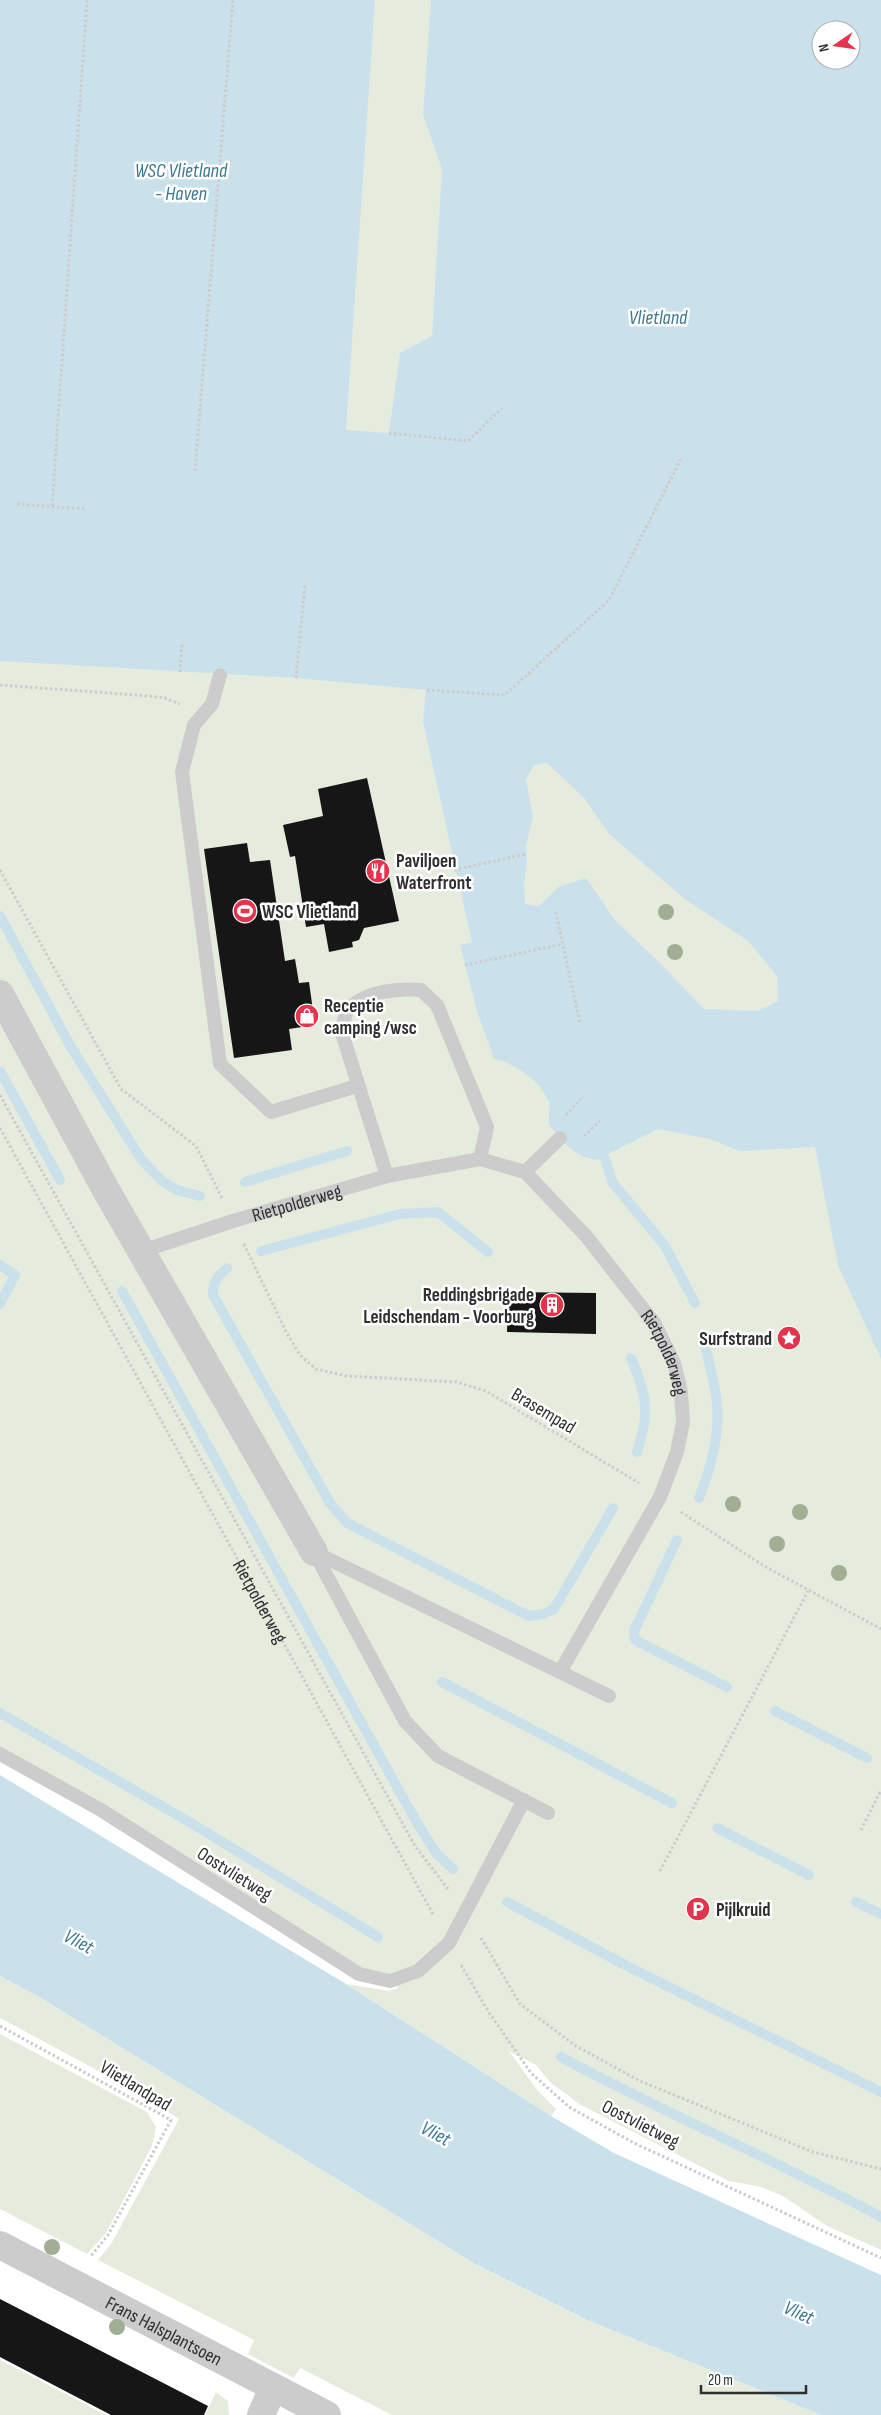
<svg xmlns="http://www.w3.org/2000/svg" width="881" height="2415" font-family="'Sofia Sans Condensed',sans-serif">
  <rect width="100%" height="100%" fill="#fff"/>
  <g fill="#e6ecdd" fill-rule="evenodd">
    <path d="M 0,0 L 881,0 L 881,2250 L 827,2226 L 783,2196 L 761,2187 L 729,2181 L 579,2104 L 550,2082 L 536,2065 L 509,2051 L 538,2091 L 556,2109 L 551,2116 L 346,1984 L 390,1991 L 398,1988 L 385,1973 L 369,1973 L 0,1748 ZM 821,30 L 851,30 L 851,60 L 821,60 Z"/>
    <polygon points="0,1976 39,1997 477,2265 587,2320 821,2415 392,2415 300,2368 294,2378 248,2354 254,2340 98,2260 111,2244 179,2119 134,2090 0,2018"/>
    <polygon points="0,2034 147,2112 156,2127 152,2146 106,2233 87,2254 0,2209"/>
    <polygon points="0,2360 106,2415 0,2415"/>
    <polygon points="216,2392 228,2401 229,2415 205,2415"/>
  </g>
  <g fill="#cae1ec" fill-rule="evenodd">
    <path d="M 0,0 L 375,0 L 346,430 L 389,433 L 400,353 L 432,336 L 442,169 L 423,115 L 431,0 L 881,0 L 881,1359 L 838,1265 L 815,1147 L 740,1151 L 710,1139 L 658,1129 L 608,1154 L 605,1159 C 584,1163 568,1148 556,1133 C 554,1130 550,1127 549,1124 C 547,1117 552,1107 548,1100 C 539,1080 515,1063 494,1059 L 477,1011 L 460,945 L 472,942 L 423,722 L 426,690 L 296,678 L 0,661 ZM 821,30 L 851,30 L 851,60 L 821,60 ZM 547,763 L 585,799 L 609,834 L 686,900 L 748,941 L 777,976 L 778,1001 L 757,1011 L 704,1009 L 662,965 L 615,920 L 586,878 L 558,887 L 539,906 L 525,904 L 524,884 L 527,861 L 526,846 L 533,817 L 526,780 L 534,765 Z"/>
    <polygon points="0,1775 346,1984 551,2116 614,2153 881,2275 881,2415 821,2415 587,2320 477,2265 39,1997 0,1976"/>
  </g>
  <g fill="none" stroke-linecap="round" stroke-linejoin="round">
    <g stroke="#cae1ec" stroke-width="10">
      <polyline points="0,916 71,1047 141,1159 162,1181 177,1190 200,1196"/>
      <polyline points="0,1071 60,1180"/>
      <polyline points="605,1159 613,1183 665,1246 695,1303"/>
      <polyline points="245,1182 347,1151"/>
      <polyline points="261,1251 400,1214 438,1212 488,1252"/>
      <polyline points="0,1265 15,1275 0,1304"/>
      <path d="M 227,1268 C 217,1277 213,1281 213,1295 L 330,1503 L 347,1523 L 529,1616 L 543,1614 L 554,1609 L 613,1508"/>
      <polyline points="122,1291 416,1821 436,1853 453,1869"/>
      <path d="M 631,1358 C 647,1394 650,1415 637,1452"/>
      <path d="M 699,1498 C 711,1468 720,1436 717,1404 C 715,1383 709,1362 704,1342"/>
      <polyline points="677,1540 634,1631 635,1640 727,1687"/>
      <polyline points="442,1682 672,1803"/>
      <polyline points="775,1711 867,1758"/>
      <polyline points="0,1713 186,1820 378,1937"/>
      <polyline points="717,1828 809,1875"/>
      <polyline points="507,1902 629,1967 881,2092"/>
      <polyline points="856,1902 881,1914"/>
      <path d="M 561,2057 C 666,2114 776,2160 881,2217"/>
    </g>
  </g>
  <g fill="#161616">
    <polygon points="367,778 399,921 364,928 359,940 352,942 353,947 329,952 324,924 306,927 295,856 290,857 283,825 323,816 318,789"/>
    <polygon points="247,843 250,862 270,860 285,961 295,959 299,983 309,982 315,1025 289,1029 292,1050 234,1058 204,849"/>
    <polygon points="508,1292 596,1293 596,1334 507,1332"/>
    <polygon points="0,2299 208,2406 204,2415 111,2415 0,2357"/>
  </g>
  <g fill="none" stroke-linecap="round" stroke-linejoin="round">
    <g stroke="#ccc" stroke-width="3" stroke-dasharray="2.5 2.5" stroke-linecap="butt">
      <polyline points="389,433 468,441 502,408"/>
      <polyline points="195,471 233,0"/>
      <polyline points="17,504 86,509"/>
      <polyline points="52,506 87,0"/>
      <polyline points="180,672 182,643"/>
      <polyline points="296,678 305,584"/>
      <polyline points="0,685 149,696 165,698 180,704"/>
      <polyline points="427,690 505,695 609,600 681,459"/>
      <polyline points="0,870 121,1089 196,1146 222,1198"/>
      <polyline points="454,870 526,854"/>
      <polyline points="556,912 580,1024"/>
      <polyline points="465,965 563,944"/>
      <polyline points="0,1095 415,1846 448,1889"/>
      <polyline points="566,1115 581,1099"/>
      <path id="s1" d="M 0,1128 L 434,1916"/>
      <polyline points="584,1136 600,1121"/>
      <polyline points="244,1244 286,1332 300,1355 316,1369 347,1376 456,1382 486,1391 639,1483"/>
      <polyline points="681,1512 764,1566 881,1629"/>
      <polyline points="861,1830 881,1790"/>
      <polyline points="660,1871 808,1591"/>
      <polyline points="481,1938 520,2004 576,2046 640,2081 813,2152 881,2169"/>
      <polyline points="461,1965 488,2011 531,2073 569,2107 634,2143 881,2258"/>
      <polyline points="0,2026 171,2120 108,2235 91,2256"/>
    </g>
    <g stroke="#ccc" stroke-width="14">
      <polyline points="220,675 212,704 194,725 182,772 220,1064 271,1112 357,1086"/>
      <polyline points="525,1172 560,1138"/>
      <path d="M 387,1176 L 342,1033 C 343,1026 344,1015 348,1010 C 365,991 397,988 421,990 L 437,1005 L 487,1127 L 480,1159"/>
      <path id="s2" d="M 142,1251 L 233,1221 L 387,1176 L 480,1159 L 525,1172 L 586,1236 L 655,1324 L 674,1363 L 681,1392 L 683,1422 L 677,1452 L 660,1497 L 560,1672 L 314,1552"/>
      <polyline points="314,1552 405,1721 438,1756 548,1813"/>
      <polyline points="560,1672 609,1696"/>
      <polyline points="0,1754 101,1810 359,1974 390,1981 418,1971 449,1943 524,1800"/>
    </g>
    <g stroke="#ccc" stroke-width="28">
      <polyline points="0,994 106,1190 314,1552"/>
      <path id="s3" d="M 0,2245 L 327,2415"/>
      <polyline points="261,2415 273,2388"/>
    </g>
  </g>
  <g fill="#a2ae94">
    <circle cx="666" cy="912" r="8"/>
    <circle cx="675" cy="952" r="8"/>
    <circle cx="733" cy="1504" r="8"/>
    <circle cx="800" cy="1512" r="8"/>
    <circle cx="777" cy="1544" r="8"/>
    <circle cx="839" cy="1573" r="8"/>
    <circle cx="52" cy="2247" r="8"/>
    <circle cx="117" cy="2327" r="8"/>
  </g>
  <defs>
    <g id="restaurant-disc" transform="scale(1.25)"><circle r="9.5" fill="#e4344d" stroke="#fff"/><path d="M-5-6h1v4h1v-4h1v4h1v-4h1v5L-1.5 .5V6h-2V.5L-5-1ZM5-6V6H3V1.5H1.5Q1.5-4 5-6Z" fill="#fff"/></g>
    <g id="stadium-disc" transform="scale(1.25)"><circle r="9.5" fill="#e4344d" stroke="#fff"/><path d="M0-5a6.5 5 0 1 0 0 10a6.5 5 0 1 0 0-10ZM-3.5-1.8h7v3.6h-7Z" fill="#fff"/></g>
    <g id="shop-disc" transform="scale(1.25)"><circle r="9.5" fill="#e4344d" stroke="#fff"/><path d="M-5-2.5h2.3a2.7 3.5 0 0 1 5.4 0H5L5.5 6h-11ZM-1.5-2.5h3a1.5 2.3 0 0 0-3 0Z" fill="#fff"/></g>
    <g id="building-disc" transform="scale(1.25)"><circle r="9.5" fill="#e4344d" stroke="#fff"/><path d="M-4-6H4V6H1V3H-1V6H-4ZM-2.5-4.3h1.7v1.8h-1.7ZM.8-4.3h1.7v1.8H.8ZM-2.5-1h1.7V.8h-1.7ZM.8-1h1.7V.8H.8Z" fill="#fff"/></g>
    <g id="sight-disc" transform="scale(1.25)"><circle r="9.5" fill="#e4344d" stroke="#fff"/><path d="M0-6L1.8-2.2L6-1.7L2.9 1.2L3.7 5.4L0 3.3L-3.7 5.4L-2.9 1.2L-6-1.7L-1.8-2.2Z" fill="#fff"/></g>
    <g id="parking-disc" transform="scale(1.25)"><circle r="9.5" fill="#e4344d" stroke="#fff"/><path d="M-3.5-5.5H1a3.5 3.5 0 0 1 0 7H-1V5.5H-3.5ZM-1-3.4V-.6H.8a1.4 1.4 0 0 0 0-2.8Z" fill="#fff"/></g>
  </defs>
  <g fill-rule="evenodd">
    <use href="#restaurant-disc" x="378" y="871"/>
    <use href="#stadium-disc" x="245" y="911"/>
    <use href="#shop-disc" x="307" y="1016"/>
    <use href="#building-disc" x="552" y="1305"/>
    <use href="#sight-disc" x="789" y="1338"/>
    <use href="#parking-disc" x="698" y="1909"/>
  </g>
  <g text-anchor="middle" stroke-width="5" stroke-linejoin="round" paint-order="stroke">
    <g font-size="19" font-weight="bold" fill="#2f2f2f" stroke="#fff" text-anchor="start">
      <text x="396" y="867">Paviljoen<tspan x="396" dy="22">Waterfront</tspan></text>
      <text x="262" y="918">WSC Vlietland</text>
      <text x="324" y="1012">Receptie<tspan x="324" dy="22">camping /wsc</tspan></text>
      <text x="534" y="1301" text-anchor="end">Reddingsbrigade<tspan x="534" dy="22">Leidschendam - Voorburg</tspan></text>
      <text x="772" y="1345" text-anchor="end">Surfstrand</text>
      <text x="716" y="1916">Pijlkruid</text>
    </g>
    <g font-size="19" fill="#2f2f2f" stroke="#fff">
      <text dy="7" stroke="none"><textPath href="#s2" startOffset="162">Rietpolderweg</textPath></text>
      <text dy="7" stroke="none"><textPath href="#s2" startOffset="628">Rietpolderweg</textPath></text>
      <text transform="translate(544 1410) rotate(31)" y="7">Brasempad</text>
      <text dy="7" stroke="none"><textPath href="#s1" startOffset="540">Rietpolderweg</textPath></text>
      <text transform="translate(235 1873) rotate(32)" y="7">Oostvlietweg</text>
      <text transform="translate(136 2085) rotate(31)" y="7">Vlietlandpad</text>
      <text transform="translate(641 2123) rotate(27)" y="7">Oostvlietweg</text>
      <text dy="7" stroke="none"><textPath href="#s3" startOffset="185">Frans Halsplantsoen</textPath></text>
    </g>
    <g font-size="20" font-style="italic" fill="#3d7791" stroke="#fff">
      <text x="181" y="177">WSC Vlietland<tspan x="181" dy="23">- Haven</tspan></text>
      <text x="658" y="324">Vlietland</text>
      <text transform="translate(79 1941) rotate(28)" y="7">Vliet</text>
      <text transform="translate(436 2133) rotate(28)" y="7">Vliet</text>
      <text transform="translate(799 2312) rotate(24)" y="7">Vliet</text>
    </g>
  </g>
  <g transform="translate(836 45) rotate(257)"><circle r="24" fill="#ffffff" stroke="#acacac"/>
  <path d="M0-4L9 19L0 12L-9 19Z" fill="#e4344d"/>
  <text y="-8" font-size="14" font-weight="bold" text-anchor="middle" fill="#2f2f2f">N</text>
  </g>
  <path d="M701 2385v8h105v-8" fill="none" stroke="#2f2f2f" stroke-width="2.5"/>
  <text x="708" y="2385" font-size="15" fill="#2f2f2f" stroke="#ffffff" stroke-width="4" paint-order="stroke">20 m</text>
</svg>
